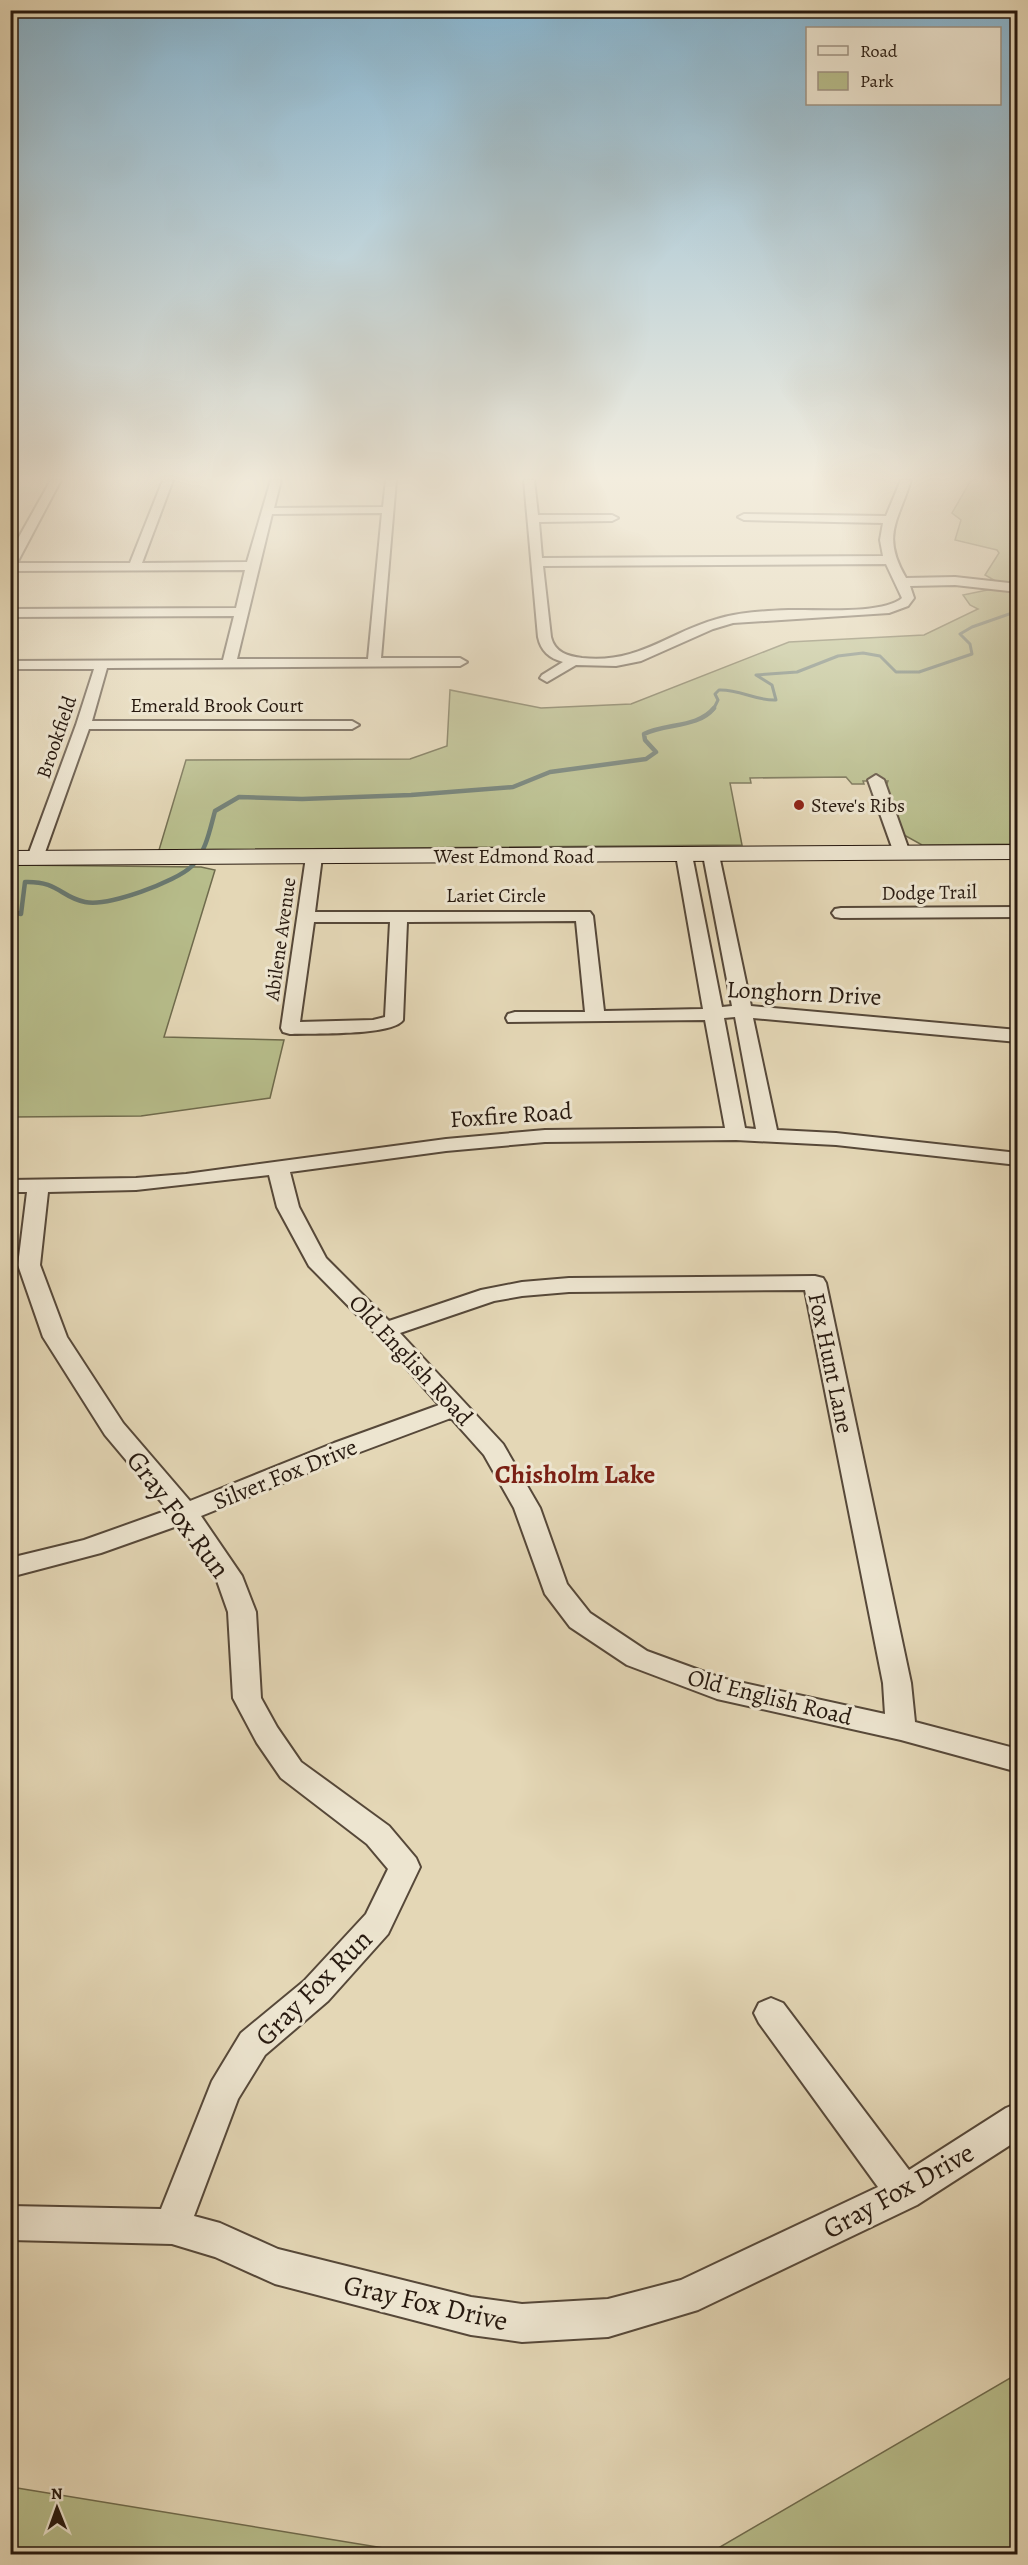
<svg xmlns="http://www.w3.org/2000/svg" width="1028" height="2565" font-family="Alegreya,serif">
  <rect width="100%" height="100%" fill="#e4d7b6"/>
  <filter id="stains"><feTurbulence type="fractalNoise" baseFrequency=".00333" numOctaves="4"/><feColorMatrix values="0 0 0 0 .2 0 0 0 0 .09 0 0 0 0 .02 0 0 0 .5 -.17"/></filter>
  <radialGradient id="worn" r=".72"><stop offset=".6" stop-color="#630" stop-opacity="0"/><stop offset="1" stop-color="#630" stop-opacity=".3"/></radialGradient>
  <g fill="#b7bd8b" stroke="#6f6b4d" stroke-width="1.5">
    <polygon points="971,480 1017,480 1017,586 999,583 985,575 999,553 997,550 955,540 961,520 952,513"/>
    <polygon points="997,588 1017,592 1017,844 922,845 904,835 886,786 888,781 863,781 864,784 852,784 846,777 750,778 751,783 730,783 742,845 159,850 186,760 410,759 447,746 450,690 541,708 631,704 789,642 924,635 978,609 970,605 963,595"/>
    <polygon points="11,865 201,867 215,870 164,1037 284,1040 270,1098 141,1116 11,1117"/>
    <polygon points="1017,2374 1017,2554 708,2554"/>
    <polygon points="11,2487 408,2552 466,2554 11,2554"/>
  </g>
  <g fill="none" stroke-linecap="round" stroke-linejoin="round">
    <path stroke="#697971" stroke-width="3" d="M 713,710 L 718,700 L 715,694 L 719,690 C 739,689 756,701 776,700 L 772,685 L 756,675 L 797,672 L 838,656 L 863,653 L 880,656 L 896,672 L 919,672 L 972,654 L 970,644 L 960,634 L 972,627 L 1018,611"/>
    <path stroke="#697971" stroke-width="4.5" d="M 10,911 L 21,914 L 25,882 C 59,881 60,897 85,902 C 107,907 176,882 192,866 C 206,852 210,829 215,811 L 239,797 L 302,799 L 411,795 L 513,787 L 550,772 L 646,759 L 656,752 L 645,740 L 644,734 C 666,723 698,728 714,708"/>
    <g stroke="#564839" stroke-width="4">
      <g id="street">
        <path d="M 51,480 L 61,480 L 17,563 L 130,563 L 163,480 L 173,480 L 142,563 L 247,562 L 271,480 L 281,480 L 274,508 L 383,507 L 386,480 L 396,480 L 381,658 L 460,658 L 467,662 L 460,666 L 107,668 L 92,721 L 352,721 L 359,725 L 352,729 L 89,729 L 43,858 L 35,863 L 29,861 L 27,858 L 76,725 L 94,669 L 10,669 L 10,661 L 223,660 L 234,616 L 10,617 L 10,609 L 236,608 L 245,570 L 10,571 L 10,553 ZM 382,513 L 368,659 L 237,659 L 272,514 Z"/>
        <path d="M 524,480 L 534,480 L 538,515 L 612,515 L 618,518 L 612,521 L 539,522 L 542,558 L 883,556 L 880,540 L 883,523 L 744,520 L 738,517 L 744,514 L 886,516 L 901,480 L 911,480 C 898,522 881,535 906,578 L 955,577 L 1018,584 L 1018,592 L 955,585 L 910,586 L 914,598 L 908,606 L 889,613 L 733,623 L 713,629 L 641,661 L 616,666 L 576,665 L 547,682 L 540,678 L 542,675 L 563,662 C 549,658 541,651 538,637 ZM 886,564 L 902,598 C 883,615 815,609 789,610 C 765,611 740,612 717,619 C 667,633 639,664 582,658 C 568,656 555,653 551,637 L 543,566 Z"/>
        <polygon points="876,775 884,780 910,853 908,856 902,858 894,853 868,780"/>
        <path d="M 684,850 L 692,855 L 722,1007 L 732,1006 L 703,855 L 711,850 L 719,855 L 751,1006 L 1018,1030 L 1018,1042 L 753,1018 L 777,1130 L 836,1133 L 1018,1153 L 1018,1165 L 836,1145 L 736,1140 L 545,1142 L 446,1151 L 290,1172 L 299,1207 L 326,1258 L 389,1321 L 481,1290 L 522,1282 L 569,1278 L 815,1276 L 823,1278 L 826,1283 L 911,1683 L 915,1722 L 1018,1749 L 1018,1772 L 901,1740 L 717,1699 L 627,1665 L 570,1627 L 545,1594 L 514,1508 L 484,1455 L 451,1418 L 352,1455 L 201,1516 L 242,1576 L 256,1612 L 261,1698 L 277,1727 L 301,1762 L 389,1826 L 416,1858 L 420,1867 L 388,1934 L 328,2001 L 265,2055 L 238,2099 L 194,2216 L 220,2223 L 278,2249 L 471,2297 L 522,2304 L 608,2299 L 681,2280 L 878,2187 L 759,2023 L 754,2013 L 759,2003 L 771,1998 L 783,2003 L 909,2170 L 1006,2108 L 1018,2103 L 1018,2140 L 917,2205 L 698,2310 L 608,2337 L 522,2342 L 471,2335 L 275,2284 L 215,2257 L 172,2244 L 10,2240 L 10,2206 L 161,2209 L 212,2081 L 241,2033 L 304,1981 L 366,1914 L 388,1869 L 367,1844 L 281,1778 L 257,1743 L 233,1698 L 228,1612 L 216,1578 L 180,1525 L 101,1553 L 10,1577 L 10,1558 L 84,1540 L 168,1510 L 105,1435 L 43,1337 L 18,1265 L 27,1192 L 10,1192 L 10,1180 L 136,1178 L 186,1174 L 446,1139 L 545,1130 L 725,1128 L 705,1020 L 508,1022 L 506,1018 L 508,1014 L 515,1012 L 585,1012 L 576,921 L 407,922 L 403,1020 C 392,1036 312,1033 290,1034 L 283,1032 L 281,1028 L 306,857 L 314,852 L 322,857 L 315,912 L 590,912 L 593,916 L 604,1011 L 703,1009 L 676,855 ZM 314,922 L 390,922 L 385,1017 L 373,1020 L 300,1022 ZM 735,1017 L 756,1129 L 745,1128 L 724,1018 ZM 269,1175 L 277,1207 L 309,1266 L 377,1335 L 439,1405 L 334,1443 L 190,1501 L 123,1423 L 67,1337 L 40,1265 L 48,1192 L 136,1190 ZM 805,1290 L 883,1683 L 885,1714 L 721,1678 L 647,1651 L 590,1613 L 567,1584 L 540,1508 L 503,1444 L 400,1333 L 494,1301 L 522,1296 L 569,1292 Z"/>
        <polygon points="1018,907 1018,917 841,918 835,917 832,913 835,909 841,908"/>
      </g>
    </g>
    <g stroke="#27190f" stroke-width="2">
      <polygon id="secondary" points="1018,845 1018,859 10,865 10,851"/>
    </g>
    <use href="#street" fill="#ede5d0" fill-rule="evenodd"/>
    <use href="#secondary" fill="#ede5d0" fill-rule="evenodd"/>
  </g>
  <linearGradient id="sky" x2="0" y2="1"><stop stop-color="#87b6d2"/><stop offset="0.57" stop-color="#f3edde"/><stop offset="1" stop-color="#f3edde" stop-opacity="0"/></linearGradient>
  <rect width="1028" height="839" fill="url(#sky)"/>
  <circle fill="#8f2418" stroke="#ede5d0" stroke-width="2" cx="799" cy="805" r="6"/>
  <g text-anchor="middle" stroke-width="6" stroke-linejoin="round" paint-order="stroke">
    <g font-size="20" fill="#27190f" stroke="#ede5d0">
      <text x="217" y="712">Emerald Brook Court</text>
      <text transform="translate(56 737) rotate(-71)" y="7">Brookfield</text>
      <text x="514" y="863">West Edmond Road</text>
      <text transform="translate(929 892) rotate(-1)" y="7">Dodge Trail</text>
      <text x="496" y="902">Lariet Circle</text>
      <text transform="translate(280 939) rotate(-82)" y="7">Abilene Avenue</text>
    </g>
    <g font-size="20" fill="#27190f" stroke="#ede5d0" text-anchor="start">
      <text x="811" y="812">Steve's Ribs</text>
    </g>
    <g font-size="24" fill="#27190f" stroke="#ede5d0">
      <text transform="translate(804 993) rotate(3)" y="8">Longhorn Drive</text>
      <text transform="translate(511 1115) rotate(-4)" y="8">Foxfire Road</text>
      <text transform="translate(411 1360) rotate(47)" y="8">Old English Road</text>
      <text transform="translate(831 1363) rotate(78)" y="8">Fox Hunt Lane</text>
      <text transform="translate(285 1474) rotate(-22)" y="8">Silver Fox Drive</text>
      <text transform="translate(770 1697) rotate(14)" y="8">Old English Road</text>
    </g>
    <g font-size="26" font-weight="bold" fill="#7a1f14" stroke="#ede5d0">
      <text x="575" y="1483">Chisholm Lake</text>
    </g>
    <g font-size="28" fill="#27190f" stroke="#ede5d0">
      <text transform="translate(179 1514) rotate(53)" y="10">Gray Fox Run</text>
      <text transform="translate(313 1987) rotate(-45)" y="10">Gray Fox Run</text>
      <text transform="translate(898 2190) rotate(-29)" y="10">Gray Fox Drive</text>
      <text transform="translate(426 2302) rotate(13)" y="10">Gray Fox Drive</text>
    </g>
  </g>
  <rect width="1028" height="2565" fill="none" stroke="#e4d7b6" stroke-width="36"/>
  <rect x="12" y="12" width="1004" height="2541" fill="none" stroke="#27190f" stroke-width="3"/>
  <rect x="18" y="18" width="992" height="2529" fill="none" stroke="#27190f" stroke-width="1.5"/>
  <rect x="806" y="27" width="195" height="78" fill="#ede5d0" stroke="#9e9383" stroke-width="1.5"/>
  <rect x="818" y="46" width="30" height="9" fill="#ede5d0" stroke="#9e9383" stroke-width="1.5"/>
  <text x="860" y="57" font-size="18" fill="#27190f">Road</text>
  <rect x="818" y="72" width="30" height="18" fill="#b7bd8b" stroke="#9e9383" stroke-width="1.5"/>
  <text x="860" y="87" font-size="18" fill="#27190f">Park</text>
  <g transform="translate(57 2508) rotate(359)" stroke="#ede5d0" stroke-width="4.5" paint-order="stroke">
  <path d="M0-4.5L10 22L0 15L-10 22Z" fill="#27190f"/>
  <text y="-9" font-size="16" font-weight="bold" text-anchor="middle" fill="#27190f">N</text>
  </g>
  <rect width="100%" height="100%" filter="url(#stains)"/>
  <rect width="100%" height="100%" fill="url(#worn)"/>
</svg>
